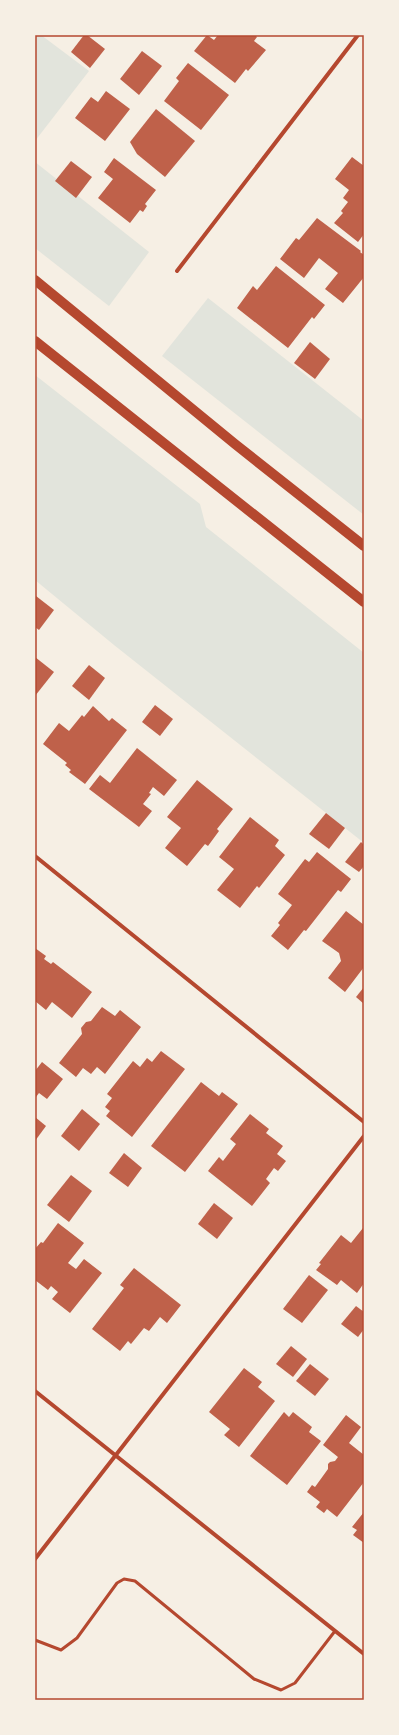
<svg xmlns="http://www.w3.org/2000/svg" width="399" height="1735" font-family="'Sofia Sans Condensed',sans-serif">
  <rect width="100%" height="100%" fill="#f6efe4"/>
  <g fill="#e2e4dc">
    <polygon points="35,35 41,35 89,71 35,141"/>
    <polygon points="35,162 149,252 109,306 35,248"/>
    <polygon points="208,298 364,421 364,515 162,356"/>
    <polygon points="35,375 200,504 206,527 364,653 364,843 114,645 35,580"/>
  </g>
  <g fill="#bf614a">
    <polygon points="84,35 87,35 105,49 90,68 71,52"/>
    <polygon points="207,35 214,40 218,35 255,35 257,37 254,41 266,50 248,71 246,69 235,83 194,51"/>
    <polygon points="142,51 162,66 139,95 120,79"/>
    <polygon points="188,63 229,95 201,130 164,101 179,81 176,78"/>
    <polygon points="106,91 130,109 105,141 75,118 91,97 98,102"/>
    <polygon points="156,109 195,141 165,177 137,154 130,142"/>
    <polygon points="352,157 364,166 364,234 358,242 334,223 343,213 341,211 348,202 343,198 349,190 335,179"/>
    <polygon points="114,158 156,190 145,204 147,206 143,212 140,210 130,223 98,198 113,179 104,172"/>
    <polygon points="71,161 92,177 76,198 55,181"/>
    <polygon points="317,218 361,251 360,252 364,255 364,277 343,303 325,289 338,273 319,258 304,278 280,259 296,238 299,240"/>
    <polygon points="276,266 325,305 314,319 312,317 288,348 237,308 253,286 257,290"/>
    <polygon points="310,342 330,359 315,379 294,363"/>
    <polygon points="36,596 54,610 39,630 35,627"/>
    <polygon points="35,657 54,672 35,696"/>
    <polygon points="89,665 105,678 89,700 72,686"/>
    <polygon points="155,705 173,719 160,736 142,722"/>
    <polygon points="93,706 109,721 112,718 127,730 85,784 69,772 71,770 65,765 67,763 43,744 59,723 69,731 82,715 84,717"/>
    <polygon points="137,748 177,780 164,796 153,787 149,793 151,794 143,804 152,811 139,827 89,789 100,775 110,783"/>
    <polygon points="197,780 233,809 217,829 219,831 208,846 205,844 187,866 165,848 181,828 167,817"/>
    <polygon points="326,813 345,828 329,849 309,834"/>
    <polygon points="250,817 279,840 275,846 285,855 259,888 257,886 240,908 217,890 234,869 219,857"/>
    <polygon points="361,842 364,845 364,866 359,872 345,862"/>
    <polygon points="317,852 351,879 341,892 338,890 306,931 304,930 288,950 271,936 280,925 278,923 292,905 278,894 305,859 309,862"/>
    <polygon points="346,911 364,925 364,967 345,992 328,978 341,961 339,953 322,941"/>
    <polygon points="35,948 46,956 44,959 51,964 53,962 92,992 72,1018 52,1002 46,1010 35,1001"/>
    <polygon points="364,987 364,1004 356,997"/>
    <polygon points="102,1007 115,1016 120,1010 141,1027 105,1074 97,1067 91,1074 83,1068 76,1077 59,1063 82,1034 81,1028 86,1022 91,1021"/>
    <polygon points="161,1051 185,1069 132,1137 106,1116 110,1111 105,1107 112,1098 107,1094 133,1061 140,1067 147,1058 152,1062"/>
    <polygon points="42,1062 63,1079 47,1099 39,1093 36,1097 35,1096 35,1071"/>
    <polygon points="201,1082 219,1096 222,1092 238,1104 185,1172 151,1146"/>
    <polygon points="82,1109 100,1124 79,1151 61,1136"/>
    <polygon points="250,1114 269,1129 266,1133 283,1146 277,1154 286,1161 278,1171 274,1168 266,1179 270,1183 252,1206 208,1171 219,1157 223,1161 236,1144 230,1139"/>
    <polygon points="35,1117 46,1126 35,1141"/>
    <polygon points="124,1153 142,1168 128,1187 109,1173"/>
    <polygon points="71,1175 92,1191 69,1222 47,1205"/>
    <polygon points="214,1203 233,1218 217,1239 198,1224"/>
    <polygon points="58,1223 84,1243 68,1263 76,1269 84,1259 102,1273 70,1313 52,1299 58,1292 51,1286 48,1290 35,1280 35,1249 41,1242 43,1243"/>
    <polygon points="363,1228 364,1283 357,1293 341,1280 337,1285 316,1270 321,1264 319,1263 341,1235 351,1243"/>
    <polygon points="134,1268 181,1305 167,1323 160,1317 149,1331 144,1328 131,1344 128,1341 120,1351 92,1329 124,1288 120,1285"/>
    <polygon points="309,1275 328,1290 302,1323 283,1309"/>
    <polygon points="356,1306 364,1312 364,1329 358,1337 341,1324"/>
    <polygon points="291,1346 307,1359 293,1377 276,1364"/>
    <polygon points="310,1364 329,1379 315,1396 296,1381"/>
    <polygon points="244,1368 262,1382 258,1387 275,1401 239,1447 224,1435 230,1429 209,1412"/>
    <polygon points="284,1412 289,1417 293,1412 312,1427 309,1432 321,1441 287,1485 250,1456"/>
    <polygon points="346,1415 361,1427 349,1443 364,1455 364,1482 337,1517 327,1509 324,1513 316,1507 320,1502 307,1492 312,1485 315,1487 328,1469 328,1464 330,1462 335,1461 338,1457 323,1445"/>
    <polygon points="364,1512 364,1543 353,1535 357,1530 352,1527"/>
  </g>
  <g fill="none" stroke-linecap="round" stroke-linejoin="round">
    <polyline stroke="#b5482f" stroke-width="3" points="35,1640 61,1650 77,1638 117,1583 124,1579 135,1581 254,1679 281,1690 295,1683 335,1631"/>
    <g stroke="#b5482f" stroke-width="4">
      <polyline points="177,271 358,35"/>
      <polyline points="35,856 364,1122"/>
      <polyline points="35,1391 364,1654"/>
      <polyline points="35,1559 364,1136"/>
    </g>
    <g stroke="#b5482f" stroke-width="10">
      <polyline points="35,280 235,444 364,546"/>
      <polyline points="35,341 364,602"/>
    </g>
  </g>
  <rect width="399" height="1735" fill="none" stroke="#f6efe4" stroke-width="72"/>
  <rect x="36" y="36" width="327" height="1663" fill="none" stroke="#b5482f" stroke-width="1.5"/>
</svg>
